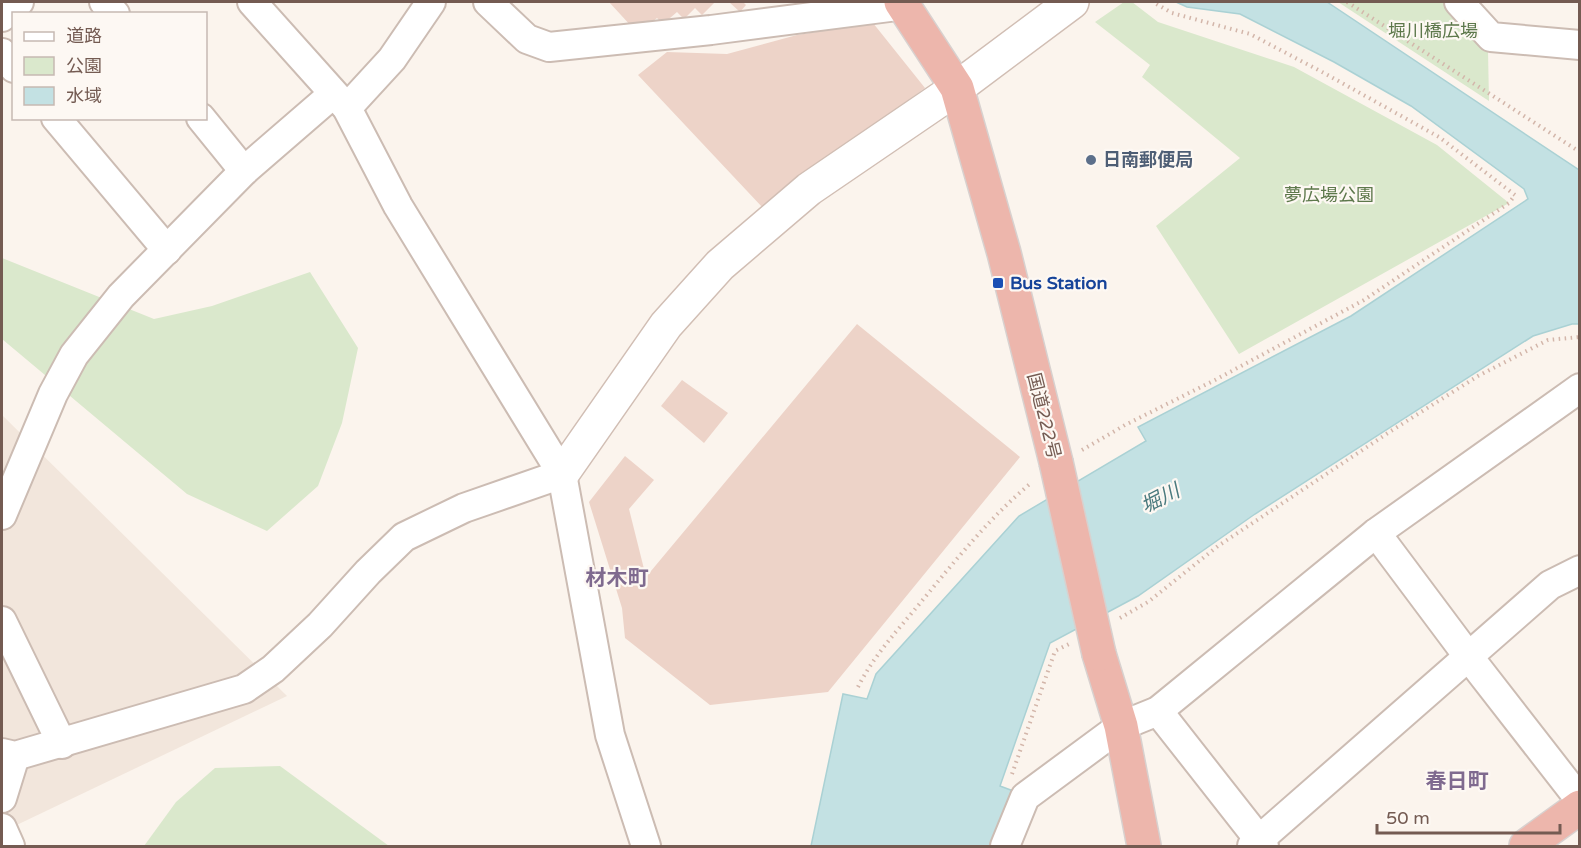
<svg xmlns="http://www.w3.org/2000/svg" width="1581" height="848" font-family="'Varela Round','Noto Sans JP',sans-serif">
  <rect width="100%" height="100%" fill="#fbf4ed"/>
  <polygon fill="#f2e6dc" points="2,415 287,696 2,832"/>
  <g fill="#dae8cc">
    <polygon points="1124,2 1132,2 1158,22 1294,67 1437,145 1509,203 1239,354 1156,226 1240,158 1142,77 1150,65 1095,22"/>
    <polygon points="1338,2 1444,2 1488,51 1489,101"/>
    <polygon points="2,258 154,319 212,306 310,272 358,348 342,423 318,486 267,531 187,494 2,339"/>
    <polygon points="280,766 389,846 144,846 176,802 215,768"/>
  </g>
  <polygon fill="#c3e1e3" stroke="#aad1d4" stroke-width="1.5" points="1176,2 1327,2 1579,170 1579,324 1572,324 1533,336 1255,514 1138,596 1050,643 1000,786 1016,792 992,846 811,846 843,694 867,699 876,674 1019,516 1146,441 1138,427 1351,316 1528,199 1524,189 1411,106 1334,62 1240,14 1187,7"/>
  <g fill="#edd3c8">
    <polygon points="609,2 715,2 702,15 695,8 684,19 677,12 663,24 657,18 643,29 632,27"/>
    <polygon points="729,2 743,2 746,5 740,12"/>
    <polygon points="873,23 925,88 763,208 638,75 667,52 727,54 797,35"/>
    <polygon points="857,324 1020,457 828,692 710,705 625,638 622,608 589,502 625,456 654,480 629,509 646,577"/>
    <polygon points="682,380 728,413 704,443 661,406"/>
  </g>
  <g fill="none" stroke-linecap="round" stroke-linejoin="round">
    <g stroke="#ccbcb3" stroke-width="32">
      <g id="street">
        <polyline points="104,2 115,14"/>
        <polyline points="252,2 347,108 398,206 562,474 610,735 646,846"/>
        <polyline points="488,2 527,39 549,47 711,30 905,5"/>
        <polyline points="1459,2 1491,37 1580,45"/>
        <polyline points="2,17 19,2"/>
        <polyline points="2,53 14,68"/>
        <polyline points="347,108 392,59 431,2"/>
        <polyline points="56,118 167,250"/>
        <polyline points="201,118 244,171"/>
        <polyline points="2,515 53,394 74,355 121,296 244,171 333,94"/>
        <polyline points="1376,533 1468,656 1580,800"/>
        <polyline points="2,621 62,744"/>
        <polyline points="1158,711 1264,846"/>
        <polyline points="2,753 15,756 244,689 273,669 320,625 368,572 404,537 464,508 562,474"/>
        <polyline points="2,798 15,756"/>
        <polyline points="2,828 10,846"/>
        <polyline points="1005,846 1025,797 1121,726 1158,711 1376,533 1580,388"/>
        <polyline points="1252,846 1550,585 1580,570"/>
      </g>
    </g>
    <g stroke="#d1beb4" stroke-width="36">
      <polyline id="secondary" points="562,474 666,325 720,265 809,189 957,88 1072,2"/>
    </g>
    <g stroke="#d8d1cf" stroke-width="36">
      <g id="highway">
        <polyline points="901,2 957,88 1004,253 1056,462"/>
        <polyline points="1099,654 1121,726 1144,846"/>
        <polyline points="1526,846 1580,807"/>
      </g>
    </g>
    <g stroke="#d3b6aa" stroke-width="4" stroke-dasharray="1.5 4.5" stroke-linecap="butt">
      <polyline points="1347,2 1580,152"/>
      <polyline points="1082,450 1125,425 1215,380 1364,300 1509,203 1515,195 1439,137 1324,73 1250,34 1172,13 1153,2"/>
      <polyline points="1120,618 1148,602 1218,546 1391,431 1478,376 1548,340 1580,337"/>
      <path d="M 858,687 C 874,655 898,630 921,602 C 955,561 990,517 1031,483"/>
      <polyline points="1012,774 1055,651 1069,644"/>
    </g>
    <use href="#street" stroke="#fff" stroke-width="28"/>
    <use href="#secondary" stroke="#fff" stroke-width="33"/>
    <use href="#highway" stroke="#edb6ac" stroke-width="33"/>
    <g stroke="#d8d1cf" stroke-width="36" stroke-linecap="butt">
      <polyline id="highway-bridge" points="1056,462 1099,654"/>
    </g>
    <use href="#highway-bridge" stroke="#edb6ac" stroke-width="33"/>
  </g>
  <circle fill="#5c6f8a" stroke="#fdf8f3" stroke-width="2" cx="1091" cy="160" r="6"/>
  <rect fill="#1a4fb4" stroke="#fdf8f3" stroke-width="2" x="992" y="277" width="12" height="12" rx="3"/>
  <g text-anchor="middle" stroke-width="4.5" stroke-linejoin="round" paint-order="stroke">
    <g font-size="18" fill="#5d784b" stroke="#fdf8f3">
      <text x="1433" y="37">堀川橋広場</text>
      <text x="1329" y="201">夢広場公園</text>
    </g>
    <g font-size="18" font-weight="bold" fill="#4e5e75" stroke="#fdf8f3" text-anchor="start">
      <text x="1103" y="166">日南郵便局</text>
    </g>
    <g font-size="18" font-weight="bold" fill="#164399" stroke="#fdf8f3" text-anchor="start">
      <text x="1010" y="289">Bus Station</text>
    </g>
    <g font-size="18" fill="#745b52" stroke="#fdf8f3">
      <text transform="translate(1044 416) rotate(76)" y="6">国道222号</text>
    </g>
    <g font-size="20" font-style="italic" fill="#4a7a7e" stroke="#fdf8f3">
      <text transform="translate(1160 498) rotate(-27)" y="7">堀川</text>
    </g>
    <g font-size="21" font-weight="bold" fill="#7f6a8f" stroke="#fdf8f3">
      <text x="617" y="585">材木町</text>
      <text x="1457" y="788">春日町</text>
    </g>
  </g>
  <rect width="1581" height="848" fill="none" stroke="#745b52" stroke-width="6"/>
  <rect x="12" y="12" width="195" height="108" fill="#fdf8f3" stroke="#c6b9b3" stroke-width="1.5"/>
  <rect x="24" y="32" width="30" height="9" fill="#ffffff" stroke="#c6b9b3" stroke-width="1.5"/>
  <text x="66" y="42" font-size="18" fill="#745b52">道路</text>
  <rect x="24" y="57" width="30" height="18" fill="#dae8cc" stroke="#c6b9b3" stroke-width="1.5"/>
  <text x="66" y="72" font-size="18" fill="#745b52">公園</text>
  <rect x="24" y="87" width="30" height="18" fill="#c3e1e3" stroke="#c6b9b3" stroke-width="1.5"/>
  <text x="66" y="102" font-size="18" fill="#745b52">水域</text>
  <path d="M1377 824v9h183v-9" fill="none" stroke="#745b52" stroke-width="3"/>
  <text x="1386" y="824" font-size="18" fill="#745b52" stroke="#fdf8f3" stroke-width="4.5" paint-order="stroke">50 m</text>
</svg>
